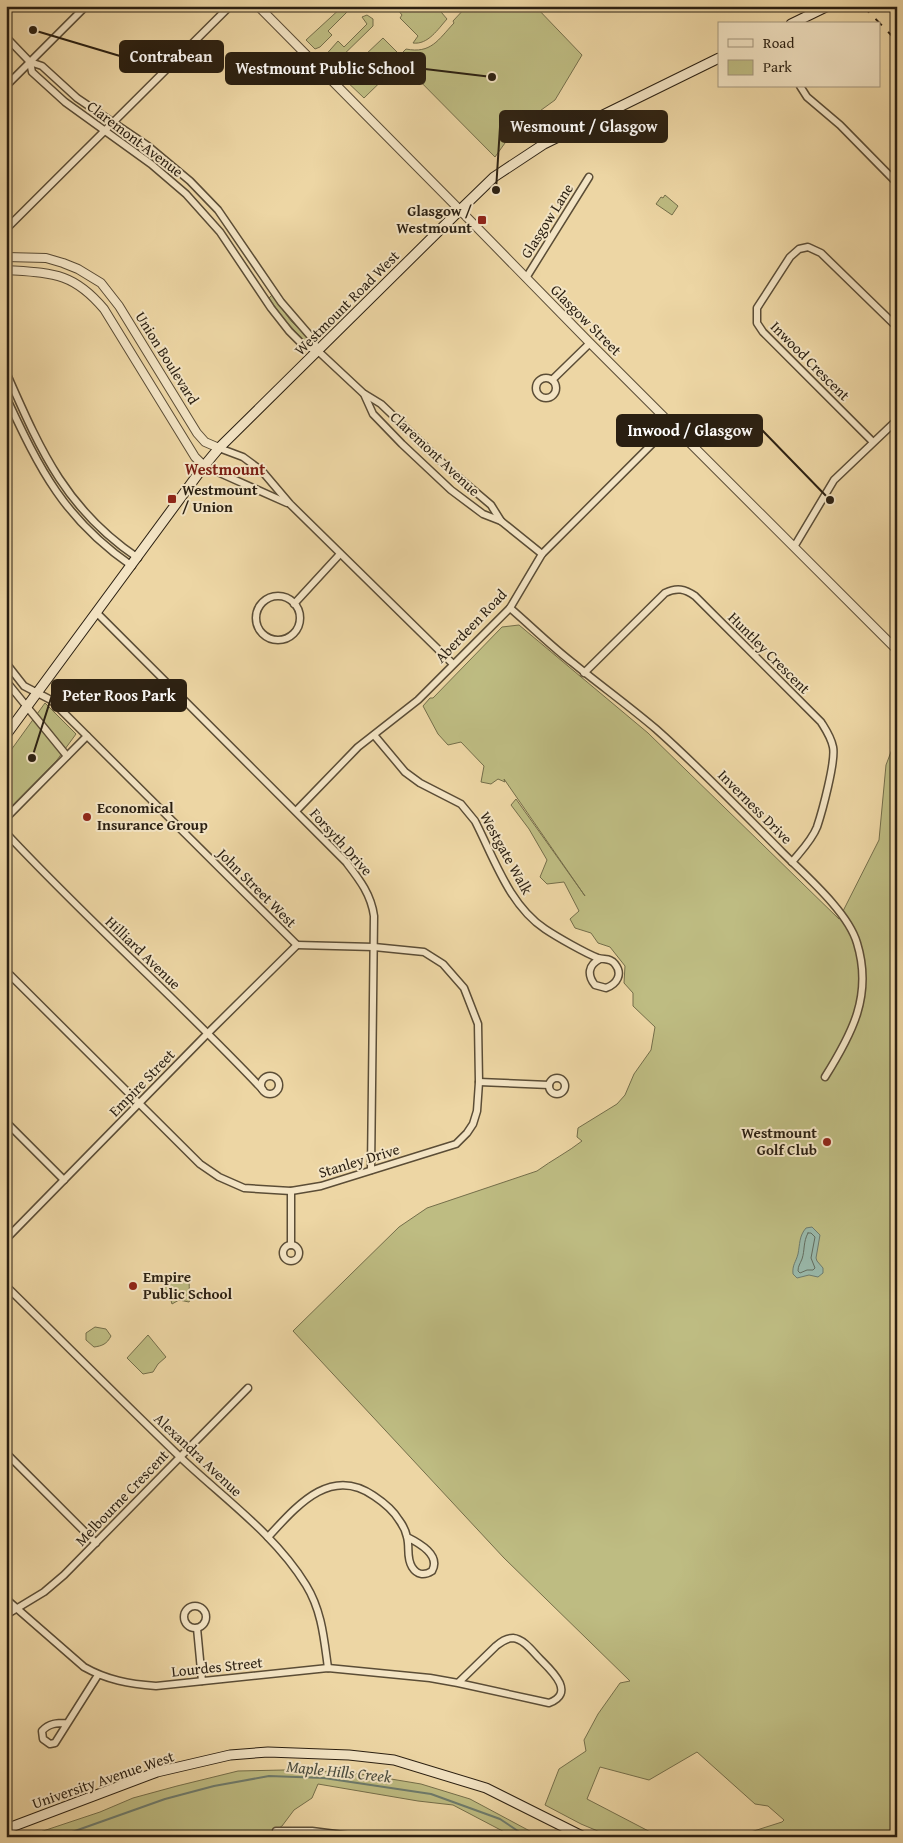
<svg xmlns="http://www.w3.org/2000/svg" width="903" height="1843" font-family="'Gentium Book Plus',serif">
  <rect width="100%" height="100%" fill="#edd6a4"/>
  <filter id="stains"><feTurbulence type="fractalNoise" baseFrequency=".004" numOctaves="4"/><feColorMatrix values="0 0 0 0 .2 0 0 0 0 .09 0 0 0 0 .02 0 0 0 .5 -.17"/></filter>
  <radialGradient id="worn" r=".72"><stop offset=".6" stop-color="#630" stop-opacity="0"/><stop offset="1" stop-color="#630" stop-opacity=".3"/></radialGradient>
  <g fill="#bebc82" stroke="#746e4a">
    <polygon points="343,6 358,6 356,11 351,8 328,31 332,35 320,47 315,49 306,40"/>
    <path d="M 402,6 L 436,6 L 447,19 C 438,29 428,45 413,43 L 418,36 L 400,18 L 402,15 L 398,10 Z"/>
    <path d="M 467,6 L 535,6 L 582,55 L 555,100 L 515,129 L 495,157 L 401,62 L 364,98 L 342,77 L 343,71 L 353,60 L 363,57 L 383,38 L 400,55 L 406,49 C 431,54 438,40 454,23 L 453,21 Z"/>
    <polygon points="367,15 373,19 373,26 332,66 323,58 338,41 344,47 367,24 362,17"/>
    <polygon points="665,195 678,206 672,215 656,204 661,197 663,198"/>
    <path d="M 272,295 L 291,321 L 310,340 L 307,343 C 292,329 280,315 269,298 Z"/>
    <path d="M 519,625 L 648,733 L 839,919 L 879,840 L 886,765 L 897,736 L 897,1837 L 735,1837 L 782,1822 L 784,1820 L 768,1806 L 755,1804 L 697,1752 L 649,1780 L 600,1767 L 587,1799 L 660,1837 L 612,1837 L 581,1824 L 545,1805 L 559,1769 L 586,1751 L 584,1740 L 598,1714 L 620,1683 L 630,1681 L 504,1558 L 293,1331 L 399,1227 L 427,1208 L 537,1171 C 552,1160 568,1152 582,1141 L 577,1137 L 578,1128 L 617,1104 L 625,1095 L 634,1074 L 651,1050 L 655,1027 L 633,1006 L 633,993 L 624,983 L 625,966 L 610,947 L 598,943 L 591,933 L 575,928 L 570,919 L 579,911 L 564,882 L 547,884 L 540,877 L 547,860 L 529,829 L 511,805 L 516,799 L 585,896 L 504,779 L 505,782 L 498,779 L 491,784 L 481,782 L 484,766 L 461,742 L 448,745 L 438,734 L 423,706 L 430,698 L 433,698 L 502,627 Z"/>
    <polygon points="45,703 76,734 57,760 6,812 6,757"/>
    <path d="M 184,1275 L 186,1276 C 192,1283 187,1290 191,1298 L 189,1302 L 179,1300 L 172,1304 L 170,1297 L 164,1295 L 162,1291 L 165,1284 L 179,1279 Z"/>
    <path d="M 95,1327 L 106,1329 L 111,1336 C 107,1344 102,1346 94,1347 L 86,1340 L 86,1333 Z"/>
    <polygon points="148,1335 166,1357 158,1364 153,1372 143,1374 127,1358"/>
    <polygon points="284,1770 349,1772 421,1784 470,1799 541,1837 514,1837 453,1805 418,1801 318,1784 312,1798 294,1810 282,1826 276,1830 276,1837 25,1837 100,1812 133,1798 177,1786 238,1771"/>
  </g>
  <path fill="#99b9ab" stroke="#6d7b6d" d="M 812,1227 L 820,1235 L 816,1258 L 817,1261 L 823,1268 L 823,1273 L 818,1277 L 809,1275 L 797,1278 L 793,1274 C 792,1265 796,1262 798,1254 C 800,1244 799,1236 806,1228 Z"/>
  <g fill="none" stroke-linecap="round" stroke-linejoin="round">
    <path stroke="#626c5e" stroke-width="1" d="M 808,1233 L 811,1233 L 815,1237 L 811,1258 L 815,1268 L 813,1270 L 807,1270 L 800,1273 L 798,1271 C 798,1266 800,1264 802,1259 C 805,1250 803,1242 808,1233 Z"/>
    <polyline stroke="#6d7b6d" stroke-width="2" points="58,1837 165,1799 214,1786 269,1776 324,1778 431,1794 500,1819 527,1837"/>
    <g stroke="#5b4d36" stroke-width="9">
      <g id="minor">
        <polyline points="6,37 30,62 32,72 65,102 151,164 186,194 220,232 271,308 289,331 304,346 318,351"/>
        <polyline points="30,62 42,66 77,98 148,146 190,181 218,210 281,302 312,338 318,351 363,393 381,404 451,471 491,505 501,521"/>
        <polyline points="6,86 86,6"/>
        <polyline points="800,86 807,97 840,125 897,183"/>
        <polyline points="6,229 230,6"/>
        <polyline points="526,278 589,177"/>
        <path d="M 6,372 C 40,449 65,509 138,558"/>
        <circle cx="546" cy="388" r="10"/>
        <polyline points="552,380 590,343"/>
        <polyline points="364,394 373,414 402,444 451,490 483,514 501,521 542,554"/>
        <path d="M 6,397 C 40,470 64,519 132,566"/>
        <polyline points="873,442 763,332 757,323 757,308 790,257 799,249 808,247 821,253 897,327"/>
        <polyline points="219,448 243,457 262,471 290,504 453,664"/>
        <polyline points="204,466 287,503"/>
        <polyline points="794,547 834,480 897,420"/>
        <circle cx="278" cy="618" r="22"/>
        <polyline points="294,604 340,554"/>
        <path d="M 510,608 C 531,626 551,646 573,663 C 600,685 629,706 656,729 C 700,768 741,811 783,853 C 806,876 848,912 857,943 C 873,995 852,1034 825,1077"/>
        <path d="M 97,613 L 346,862 C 359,879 371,894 374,916 L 371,1170"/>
        <polyline points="6,663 24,686 51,700 297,945"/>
        <path d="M 584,673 L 665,593 C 677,587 685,589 695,596 L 821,722 C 826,730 831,737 833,747 C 836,761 822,812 817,827 C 812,840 801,851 792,862"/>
        <polyline points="6,681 67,756"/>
        <path d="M 374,735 L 405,772 L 420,783 L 461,804 L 475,821 C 494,858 509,905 545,929 C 557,937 585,953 598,958 C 605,960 611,958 615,964 C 623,974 617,984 606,988 L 595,985 C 587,975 588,965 600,959"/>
        <polyline points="296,811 358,747 418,700 510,608 542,554 671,425"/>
        <polyline points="6,818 87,736"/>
        <path d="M 6,833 C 89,922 180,1002 263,1090"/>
        <polyline points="6,971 200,1164 219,1177 244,1188 291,1191 321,1186 456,1144 467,1133 473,1124 477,1111 479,1082 478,1024 464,988 443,964 424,952 374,947 297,945"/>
        <circle cx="270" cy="1085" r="9"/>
        <circle cx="557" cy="1086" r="8"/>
        <polyline points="479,1082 549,1085"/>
        <polyline points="6,1122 64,1180"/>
        <polyline points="6,1239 208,1033 297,945"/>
        <polyline points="291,1245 291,1191"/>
        <circle cx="291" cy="1253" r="8"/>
        <path d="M 6,1286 C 64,1343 121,1400 179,1456 C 222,1497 275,1534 306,1585 C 322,1611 324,1639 328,1668"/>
        <polyline points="6,1453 96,1543"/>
        <path d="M 268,1537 C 296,1507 330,1465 374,1496 C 383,1502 393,1510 399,1520 C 402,1524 406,1532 407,1537 C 410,1548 406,1557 412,1567 C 417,1575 424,1576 432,1571 C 441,1555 419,1543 407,1537"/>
        <path d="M 6,1599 L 84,1667 C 107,1680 129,1684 156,1686 L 328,1668 L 430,1678 L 458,1683 L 549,1703 C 576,1693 552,1671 540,1659 C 533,1652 524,1639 513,1638 C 506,1638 501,1642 496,1646 L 458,1683"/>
        <circle cx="195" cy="1617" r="11"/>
        <polyline points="6,1615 44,1592 64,1575 248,1388"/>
        <polyline points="197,1628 202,1681"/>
        <path d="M 67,1723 C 57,1723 49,1723 42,1731 L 43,1739 L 50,1744 L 55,1743 L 98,1675"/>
        <polyline points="276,1831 312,1831 359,1837"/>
      </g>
    </g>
    <g stroke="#5b4d36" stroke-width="10">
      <g id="tertiary">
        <polyline points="258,6 452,202 590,343 897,650"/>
        <polyline points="6,257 46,258 63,263 78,269 101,283 119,306 197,433 205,442 219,448"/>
        <path d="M 6,270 C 52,273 73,272 104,309 L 195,457 L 204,466"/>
      </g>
    </g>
    <g stroke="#2a1f11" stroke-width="11">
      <g id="secondary">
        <polyline points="791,24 828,6"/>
        <polyline points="6,735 204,466 219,448 460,210 494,177 544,144 719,58"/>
        <polyline points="6,1829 157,1772 230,1755 268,1752 349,1755 394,1760 486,1788 584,1837"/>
      </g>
    </g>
    <use href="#minor" stroke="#f3e4c4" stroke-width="6"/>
    <use href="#tertiary" stroke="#f3e4c4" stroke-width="8"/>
    <use href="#secondary" stroke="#f3e4c4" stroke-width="9"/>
    <polyline stroke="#2a1f11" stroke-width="2" stroke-dasharray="9 9" stroke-linecap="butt" points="863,6 897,41"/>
  </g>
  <g fill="#8f2418" stroke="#f3e4c4" stroke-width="2">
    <rect x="477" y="215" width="10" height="10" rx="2.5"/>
    <rect x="167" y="494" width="10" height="10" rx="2.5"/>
    <circle cx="87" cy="817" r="5"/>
    <circle cx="827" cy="1142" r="5"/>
    <circle cx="133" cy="1286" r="5"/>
  </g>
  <g text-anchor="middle" stroke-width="4" stroke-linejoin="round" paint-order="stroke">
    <g font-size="15" fill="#2a1f11" stroke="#f3e4c4">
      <text transform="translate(135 139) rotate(37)" y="5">Claremont Avenue</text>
      <text transform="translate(547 221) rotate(-58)" y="5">Glasgow Lane</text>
      <text transform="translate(347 303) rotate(-45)" y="5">Westmount Road West</text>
      <text transform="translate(586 320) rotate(45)" y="5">Glasgow Street</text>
      <text transform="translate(167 358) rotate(58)" y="5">Union Boulevard</text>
      <text transform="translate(810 361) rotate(45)" y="5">Inwood Crescent</text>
      <text transform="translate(435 454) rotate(43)" y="5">Claremont Avenue</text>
      <text transform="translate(471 626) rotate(-46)" y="5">Aberdeen Road</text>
      <text transform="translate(769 653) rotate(45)" y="5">Huntley Crescent</text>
      <text transform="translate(755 807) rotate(45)" y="5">Inverness Drive</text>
      <text transform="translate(341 842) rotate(48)" y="5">Forsyth Drive</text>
      <text transform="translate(506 853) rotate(61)" y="5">Westgate Walk</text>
      <text transform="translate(257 888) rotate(45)" y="5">John Street West</text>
      <text transform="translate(143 953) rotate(44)" y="5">Hilliard Avenue</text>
      <text transform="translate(142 1083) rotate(-46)" y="5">Empire Street</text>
      <text transform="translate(359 1161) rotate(-17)" y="5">Stanley Drive</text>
      <text transform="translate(198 1455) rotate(43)" y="5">Alexandra Avenue</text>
      <text transform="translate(122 1498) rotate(-46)" y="5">Melbourne Crescent</text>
      <text transform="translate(217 1667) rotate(-6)" y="5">Lourdes Street</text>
      <text transform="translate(103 1780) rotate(-19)" y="5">University Avenue West</text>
    </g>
    <g font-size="15" font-weight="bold" fill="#2a1f11" stroke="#f3e4c4" text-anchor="start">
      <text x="472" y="216" text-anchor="end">Glasgow /<tspan x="472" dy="17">Westmount</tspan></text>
      <text x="182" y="495">Westmount<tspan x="182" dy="17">/ Union</tspan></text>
      <text x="97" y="813">Economical<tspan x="97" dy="17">Insurance Group</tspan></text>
      <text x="817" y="1138" text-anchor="end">Westmount<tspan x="817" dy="17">Golf Club</tspan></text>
      <text x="143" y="1282">Empire<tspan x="143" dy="17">Public School</tspan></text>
    </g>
    <g font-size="16" font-weight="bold" fill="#7a1f14" stroke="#f3e4c4">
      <text x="225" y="475">Westmount</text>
    </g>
    <g font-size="16" font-style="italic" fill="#4b4d3f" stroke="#f3e4c4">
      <text transform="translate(339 1771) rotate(6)" y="6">Maple Hills Creek</text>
    </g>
  </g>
  <path fill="none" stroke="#2a1f11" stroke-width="2" d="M33 30L120 56M492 77L425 69M496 190L500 127M830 500L762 430M32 758L52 695"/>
  <g fill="#2a1f11" stroke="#f3e4c4" stroke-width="2">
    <circle cx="33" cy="30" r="5"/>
    <circle cx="492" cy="77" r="5"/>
    <circle cx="496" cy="190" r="5"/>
    <circle cx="830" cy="500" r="5"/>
    <circle cx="32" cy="758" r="5"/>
  </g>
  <g fill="#2a1f11" stroke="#2a1f11" stroke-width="2">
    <rect x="120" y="41" width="103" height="31" rx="5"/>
    <rect x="226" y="53" width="199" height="31" rx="5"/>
    <rect x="500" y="111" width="167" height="31" rx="5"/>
    <rect x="617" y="415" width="145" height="31" rx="5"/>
    <rect x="52" y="680" width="134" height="31" rx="5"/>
  </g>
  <g font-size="16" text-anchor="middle" font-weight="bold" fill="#fff">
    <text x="171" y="62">Contrabean</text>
    <text x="325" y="74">Westmount Public School</text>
    <text x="584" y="132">Wesmount / Glasgow</text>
    <text x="690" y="436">Inwood / Glasgow</text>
    <text x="119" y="701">Peter Roos Park</text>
  </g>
  <rect width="903" height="1843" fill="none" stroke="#edd6a4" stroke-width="25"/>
  <rect x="8" y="8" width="888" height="1828" fill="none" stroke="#2a1f11" stroke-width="2.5"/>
  <rect x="12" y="12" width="878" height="1818" fill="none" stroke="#2a1f11"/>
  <rect x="718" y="22" width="162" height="65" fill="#f3e4c4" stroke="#a3957c"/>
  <rect x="728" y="39" width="25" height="8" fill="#f3e4c4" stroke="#a3957c"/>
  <text x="763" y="48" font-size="15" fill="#2a1f11">Road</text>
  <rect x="728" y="60" width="25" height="15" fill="#bebc82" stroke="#a3957c"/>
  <text x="763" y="72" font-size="15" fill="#2a1f11">Park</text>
  <rect width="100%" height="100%" filter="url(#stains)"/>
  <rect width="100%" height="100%" fill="url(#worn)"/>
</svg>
